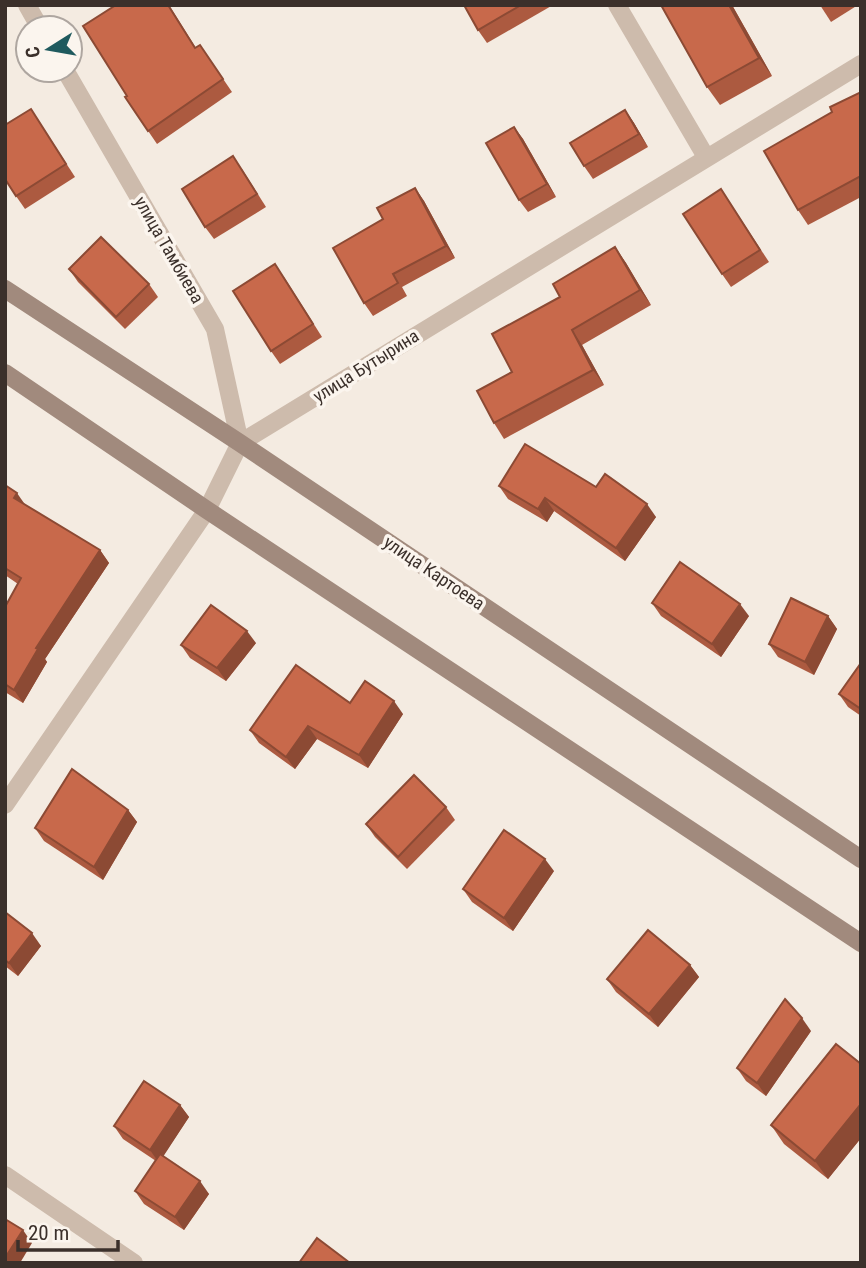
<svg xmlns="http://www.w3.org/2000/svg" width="866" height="1268" font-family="'Roboto Condensed',sans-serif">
  <rect width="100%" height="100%" fill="#f4ebe1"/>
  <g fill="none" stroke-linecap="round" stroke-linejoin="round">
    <g stroke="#cdbbac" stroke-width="18">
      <polyline points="27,5 40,28"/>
      <polyline points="617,5 706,157"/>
      <polyline points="65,70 215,329 240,443"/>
      <polyline points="5,805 207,510 240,443 861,64"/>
      <polyline points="5,1175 134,1263"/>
    </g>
    <g stroke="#a18a7d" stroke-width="18">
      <polyline points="5,289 240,443 861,859"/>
      <polyline points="5,373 207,510 861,943"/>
    </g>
  </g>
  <g fill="#ac5a40">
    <polygon points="116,5 169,5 196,48 200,45 232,92 157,144 125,97 127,96"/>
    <polygon points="464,5 553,5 487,43 478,30"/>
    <polygon points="732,5 772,76 720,105 707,87"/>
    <polygon points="820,5 858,5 831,22"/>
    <polygon points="861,92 861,197 808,225 798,210 832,112"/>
    <polygon points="31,109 75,177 25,209 16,196"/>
    <polygon points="625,110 634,123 648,147 593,179 584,166"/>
    <polygon points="514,127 523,139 556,197 528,212 519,200"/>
    <polygon points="242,169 266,207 214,239 205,227"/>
    <polygon points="415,188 424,201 455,258 402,287 407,296 373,316 364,303 383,219"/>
    <polygon points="721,189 769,262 731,287 722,274"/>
    <polygon points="615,247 626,263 651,305 582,345 604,385 504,439 494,423 560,297"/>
    <polygon points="69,269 149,284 158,297 125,329 78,282"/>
    <polygon points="284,277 322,337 280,364 271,351"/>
    <polygon points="5,485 25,505 100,550 109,563 45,659 47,662 23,703 5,692 5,607 18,584 5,575"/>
    <polygon points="499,486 596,487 656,517 625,561 554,511 547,522 508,499"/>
    <polygon points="652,603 749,616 721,657 661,616"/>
    <polygon points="828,616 837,629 814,675 778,657 769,644"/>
    <polygon points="256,643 226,681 190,658 181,645"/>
    <polygon points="861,663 861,716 848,707 839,694"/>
    <polygon points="350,703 403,714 368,768 317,739 295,769 259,743 250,730"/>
    <polygon points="446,807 455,820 407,869 375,837 366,824"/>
    <polygon points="128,810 137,822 103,880 44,841 35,828"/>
    <polygon points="554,871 513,931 472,902 463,889"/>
    <polygon points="5,912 41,946 18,976 5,966"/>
    <polygon points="690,965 699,977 658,1027 616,992 607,979"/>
    <polygon points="811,1031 766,1096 746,1081 737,1068"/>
    <polygon points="861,1064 861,1138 828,1179 784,1144 771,1125"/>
    <polygon points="180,1105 189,1117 163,1156 209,1194 184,1230 144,1204 135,1191 156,1161 123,1139 114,1126"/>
  </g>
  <g fill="#8c4a34">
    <polygon points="729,5 732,5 772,76 759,58"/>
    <polygon points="625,110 634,123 648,147 639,134"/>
    <polygon points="514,127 523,139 556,197 547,184"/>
    <polygon points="415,188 424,201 455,258 446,246"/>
    <polygon points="615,247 626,263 651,305 640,290"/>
    <polygon points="572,330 582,345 604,385 593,370"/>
    <polygon points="17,493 26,506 14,498"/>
    <polygon points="545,498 554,511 547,522 538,509"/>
    <polygon points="647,504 656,517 625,561 616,548"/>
    <polygon points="100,550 109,563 45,659 47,662 23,703 14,690 36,648"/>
    <polygon points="740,604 749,616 721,657 712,644"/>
    <polygon points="828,616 837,629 814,675 805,662"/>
    <polygon points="247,631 256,643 226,681 217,668"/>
    <polygon points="394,701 403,714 368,768 359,755"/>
    <polygon points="308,726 317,739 295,769 286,757"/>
    <polygon points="128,810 137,822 103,880 94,867"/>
    <polygon points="545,859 554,871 513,931 504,918"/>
    <polygon points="32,933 41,946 18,976 9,963"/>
    <polygon points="690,965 699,977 658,1027 649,1014"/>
    <polygon points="802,1018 811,1031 766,1096 757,1083"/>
    <polygon points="861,1104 861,1138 828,1179 815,1161"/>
    <polygon points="180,1105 189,1117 159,1163 150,1150"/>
    <polygon points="200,1181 209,1194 184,1230 175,1217"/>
    <polygon points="23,1230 32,1243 20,1263 5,1263 5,1258"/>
  </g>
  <g fill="#c8694b" stroke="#8c4a34" stroke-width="2">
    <polygon points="116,5 168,5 195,48 200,45 223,79 148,131 125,97 127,96 83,26"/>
    <polygon points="464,5 521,5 478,30"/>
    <polygon points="661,5 729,5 759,58 707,87"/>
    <polygon points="861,92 861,176 798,210 764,151 832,112 830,107"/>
    <polygon points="31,109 66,164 16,196 5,179 5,125"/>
    <polygon points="625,110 639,134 584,166 570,143"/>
    <polygon points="514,127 547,184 519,200 486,143"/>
    <polygon points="233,156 257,194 205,227 182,189"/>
    <polygon points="415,188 446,246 393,274 398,283 364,303 333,248 383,219 377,208"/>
    <polygon points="721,189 760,250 722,274 683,214"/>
    <polygon points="101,237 149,284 116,317 69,269"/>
    <polygon points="615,247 640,290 572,330 593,370 494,423 477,391 512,372 492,334 560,297 553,284"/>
    <polygon points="275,264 313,324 271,351 233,291"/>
    <polygon points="525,444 596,487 605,474 647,504 616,548 545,498 538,509 499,486"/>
    <polygon points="5,485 17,493 14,498 100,550 36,648 38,649 14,690 5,684 5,607 21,578 5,568"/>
    <polygon points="680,562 740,604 712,644 652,603"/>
    <polygon points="791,598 828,616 805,662 769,644"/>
    <polygon points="211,605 247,631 217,668 181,645"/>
    <polygon points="861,663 861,709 839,694"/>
    <polygon points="296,665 350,703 365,681 394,701 359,755 308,726 286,757 250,730"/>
    <polygon points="72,769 128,810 94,867 35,828"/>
    <polygon points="414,775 446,807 398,857 366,824"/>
    <polygon points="504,830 545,859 504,918 463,889"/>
    <polygon points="5,912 32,933 9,963 5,960"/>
    <polygon points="648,930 690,965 649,1014 607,979"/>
    <polygon points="785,999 802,1018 757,1083 737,1068"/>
    <polygon points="836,1044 861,1064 861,1104 815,1161 771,1125"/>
    <polygon points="144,1081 180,1105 150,1150 114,1126"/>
    <polygon points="160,1154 200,1181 175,1217 135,1191"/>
    <polygon points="5,1219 23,1230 5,1258"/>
    <polygon points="317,1238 350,1263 299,1263"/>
  </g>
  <g text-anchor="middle" stroke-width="7" stroke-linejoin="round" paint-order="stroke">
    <g font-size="18" fill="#3b302b" stroke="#fbf5ee">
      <text transform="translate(169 250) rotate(60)" y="6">улица Тамбиева</text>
      <text transform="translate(366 366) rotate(-32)" y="6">улица Бутырина</text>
      <text transform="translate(434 573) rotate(34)" y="6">улица Картоева</text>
    </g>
  </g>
  <rect width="866" height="1268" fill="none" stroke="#3b302b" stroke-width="14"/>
  <g transform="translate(49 49) rotate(259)"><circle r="33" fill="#fbf5ee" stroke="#aea6a0" stroke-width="2"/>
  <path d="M0-5L12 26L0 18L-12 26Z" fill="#1f5a5e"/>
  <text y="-10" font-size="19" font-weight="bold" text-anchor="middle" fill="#3b302b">С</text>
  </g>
  <path d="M18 1240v10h100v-10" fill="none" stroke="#3b302b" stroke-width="3.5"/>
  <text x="28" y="1240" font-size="21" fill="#3b302b" stroke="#fbf5ee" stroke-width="5" paint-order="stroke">20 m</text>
</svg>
